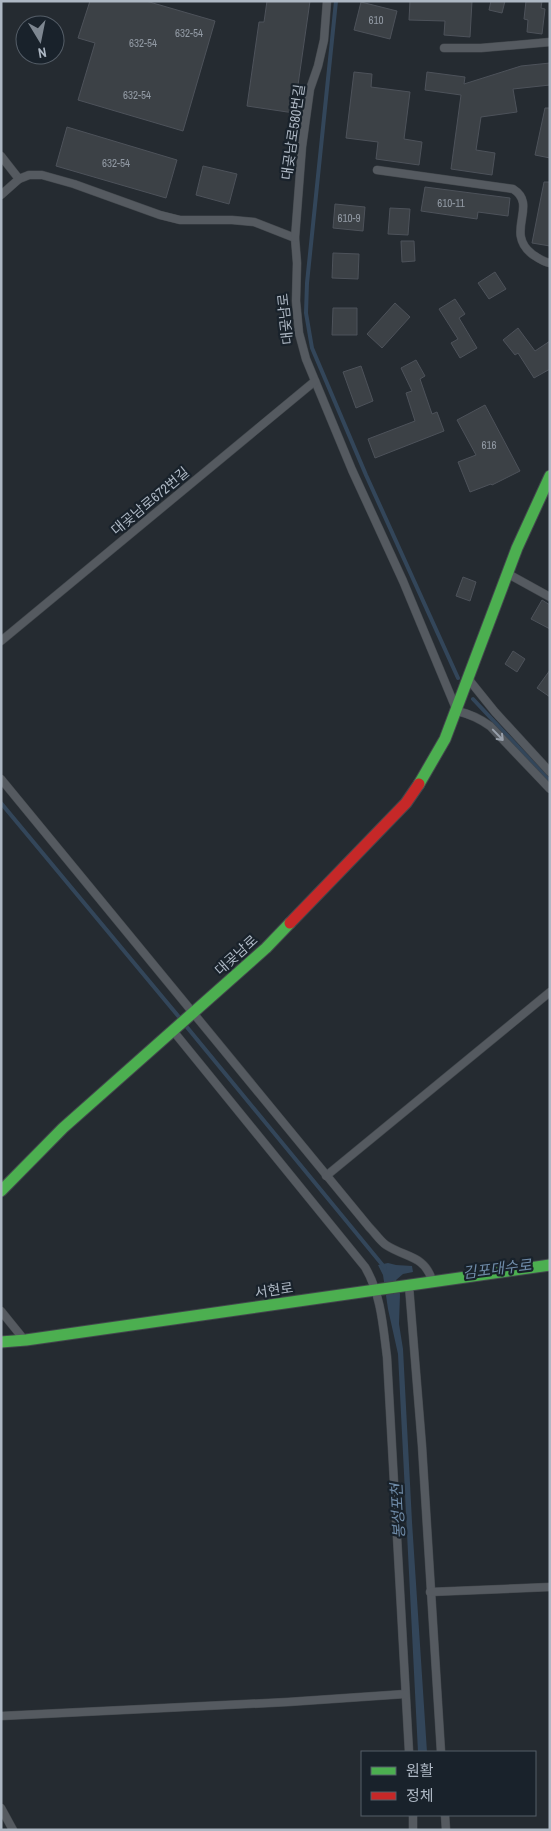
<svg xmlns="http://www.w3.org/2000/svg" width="551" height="1831" font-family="'Archivo Narrow','Noto Sans KR',sans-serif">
  <rect width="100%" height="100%" fill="#252b31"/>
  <polygon fill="#33465a" points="388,1263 396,1265 412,1266 413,1272 403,1274 396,1280 400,1294 399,1324 403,1349 412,1522 427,1752 418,1752 398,1354 388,1309 383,1275 378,1265"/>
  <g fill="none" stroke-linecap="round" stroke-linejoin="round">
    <g stroke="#33465a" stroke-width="4">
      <polyline points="336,1 307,283 306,313 312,348 366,475 458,678"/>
      <polyline points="473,699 550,781"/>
      <polyline points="1,803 179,1017"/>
      <polyline points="186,1026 385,1268"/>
    </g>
  </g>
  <g fill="#3c4146" stroke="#4d525a">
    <polygon points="90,1 146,1 215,21 183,131 78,100 95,43 78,38"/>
    <polygon points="267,1 310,1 294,113 247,106 259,22 264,22"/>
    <polygon points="410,1 472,1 470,37 444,35 445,21 409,20"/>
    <polygon points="491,1 505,1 502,13 489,10"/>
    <polygon points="526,1 542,1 541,8 545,9 542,34 527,32 528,20 524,19"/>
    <polygon points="361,2 397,11 390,39 354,30"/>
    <polygon points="550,63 550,85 513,89 517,112 481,117 476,150 495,153 492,175 451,169 461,95 425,90 427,72 465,77 464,84 521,66"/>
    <polygon points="354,72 372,74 371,87 410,92 404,139 422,142 419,165 376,159 378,142 346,138"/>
    <polygon points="545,108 550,108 550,158 535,155"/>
    <polygon points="67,127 177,160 166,198 56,166"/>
    <polygon points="203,166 237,174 229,204 196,195"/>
    <polygon points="544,182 550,182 550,246 532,243"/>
    <polygon points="425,187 510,198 508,216 478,212 477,219 421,211"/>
    <polygon points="335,204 365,207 363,231 333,228"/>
    <polygon points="390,208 410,209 408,235 388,234"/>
    <polygon points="401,241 414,241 415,261 402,262"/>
    <polygon points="333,253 359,254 358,279 332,278"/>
    <polygon points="495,272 506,289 489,299 478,283"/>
    <polygon points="455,299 465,314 459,318 477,348 460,358 451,343 458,339 439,309"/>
    <polygon points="395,303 410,317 382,348 367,334"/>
    <polygon points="333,308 357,308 357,335 332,335"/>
    <polygon points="518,328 535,351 550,341 550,369 534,378 518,353 515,355 503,340"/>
    <polygon points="416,360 425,376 420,379 432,414 437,412 444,431 375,458 368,439 415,421 406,393 412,391 401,368"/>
    <polygon points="361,366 373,401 356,408 343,372"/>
    <polygon points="485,405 520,471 492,485 491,484 470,492 458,462 476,455 457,420"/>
    <polygon points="463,577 476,582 470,601 456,596"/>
    <polygon points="542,600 550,605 550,629 531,619"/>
    <polygon points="513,651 525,659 517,672 505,664"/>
    <polygon points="550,670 550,697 537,688"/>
  </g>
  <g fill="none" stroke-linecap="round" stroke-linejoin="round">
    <g stroke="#42474c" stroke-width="9">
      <g id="lane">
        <polyline points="444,48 481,48 550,42"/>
        <path d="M 1,156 L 19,179 L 29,175 L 42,175 L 74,184 L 160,215 L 180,220 L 232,220 L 254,222 L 295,238 L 297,263 L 296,301 L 299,333 L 306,359 L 352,470 L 403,581 L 457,711 C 470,714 479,718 490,726 L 550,789"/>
        <path d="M 377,170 L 513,189 C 539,205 504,232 532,254 C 538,258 543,262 550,263"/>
        <polyline points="1,195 19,179"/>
        <polyline points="295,238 302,147 310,89 318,66 324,40 327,1"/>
        <polyline points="510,575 550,597"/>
        <polyline points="1,641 315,381"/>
        <polyline points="470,681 495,712 550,772"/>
        <path d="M 1,779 L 369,1227 C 375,1233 380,1241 386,1245 C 406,1258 424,1255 432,1280"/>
        <path d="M 174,1032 L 365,1267 C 381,1294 383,1326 387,1357 L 409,1752"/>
        <polyline points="326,1176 550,992"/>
        <polyline points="409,1286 422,1446 441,1752"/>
        <polyline points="1,1311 22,1337"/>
        <polyline points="430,1592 550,1587"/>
        <polyline points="1,1716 288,1702 405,1694"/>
        <polyline points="1,1808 13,1830"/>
        <polyline points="413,1815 413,1830"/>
        <polyline points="445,1815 446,1830"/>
      </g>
    </g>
    <g stroke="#42474c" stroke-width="13">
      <g id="fast">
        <polyline points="419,784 445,739 517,548 550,476"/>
        <polyline points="1,1191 63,1128 266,948 290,923"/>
        <polyline points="1,1342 26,1340 550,1265"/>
      </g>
    </g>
    <g stroke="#42474c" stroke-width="13">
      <polyline id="jam" points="290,923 406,803 419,784"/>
    </g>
    <use href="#lane" stroke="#555a60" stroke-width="8"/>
    <use href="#fast" stroke="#4caf50" stroke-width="11"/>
    <use href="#jam" stroke="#c62828" stroke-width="11"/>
  </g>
  <defs><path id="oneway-shaft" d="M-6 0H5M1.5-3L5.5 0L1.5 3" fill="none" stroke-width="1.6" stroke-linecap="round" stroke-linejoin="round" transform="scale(1.25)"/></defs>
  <use stroke="#98a0ab" href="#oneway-shaft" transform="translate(498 735) rotate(46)"/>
  <g text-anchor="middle" stroke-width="4.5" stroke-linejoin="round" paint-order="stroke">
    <g font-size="11" fill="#929aa4">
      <text x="376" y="24">610</text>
      <text x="189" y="37">632-54</text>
      <text x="143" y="47">632-54</text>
      <text x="137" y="99">632-54</text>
      <text x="116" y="167">632-54</text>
      <text x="451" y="207">610-11</text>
      <text x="349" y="222">610-9</text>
      <text x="489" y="449">616</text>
    </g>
    <g font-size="14" fill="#aeb8c4" stroke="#19222b">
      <text transform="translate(293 132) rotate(-82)" y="5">대곶남로580번길</text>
      <text transform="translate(285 319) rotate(-96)" y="5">대곶남로</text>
      <text transform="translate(150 501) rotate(-40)" y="5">대곶남로672번길</text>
      <text transform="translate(236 955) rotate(-42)" y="5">대곶남로</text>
      <text transform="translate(274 1290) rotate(-8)" y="5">서현로</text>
    </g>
    <g font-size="15" font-style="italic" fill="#6f8ba8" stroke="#19222b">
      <text transform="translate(497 1269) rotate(-7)" y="5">김포대수로</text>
      <text transform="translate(398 1511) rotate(-93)" y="5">봉성포천</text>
    </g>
  </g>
  <rect width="551" height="1831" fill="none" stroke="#aeb8c4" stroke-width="5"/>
  <rect x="361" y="1751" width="175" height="65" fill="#19222b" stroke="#555e68"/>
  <rect x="371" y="1767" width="25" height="8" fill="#4caf50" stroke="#555e68"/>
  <text x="406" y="1776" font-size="15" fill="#aeb8c4">원활</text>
  <rect x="371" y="1792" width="25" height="8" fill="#c62828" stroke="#555e68"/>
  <text x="406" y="1801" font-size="15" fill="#aeb8c4">정체</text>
  <g transform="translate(40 40) rotate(170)"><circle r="24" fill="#19222b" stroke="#555e68"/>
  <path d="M0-4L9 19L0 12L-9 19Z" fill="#7e8791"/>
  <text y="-8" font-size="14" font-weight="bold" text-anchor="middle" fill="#aeb8c4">N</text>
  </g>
</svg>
